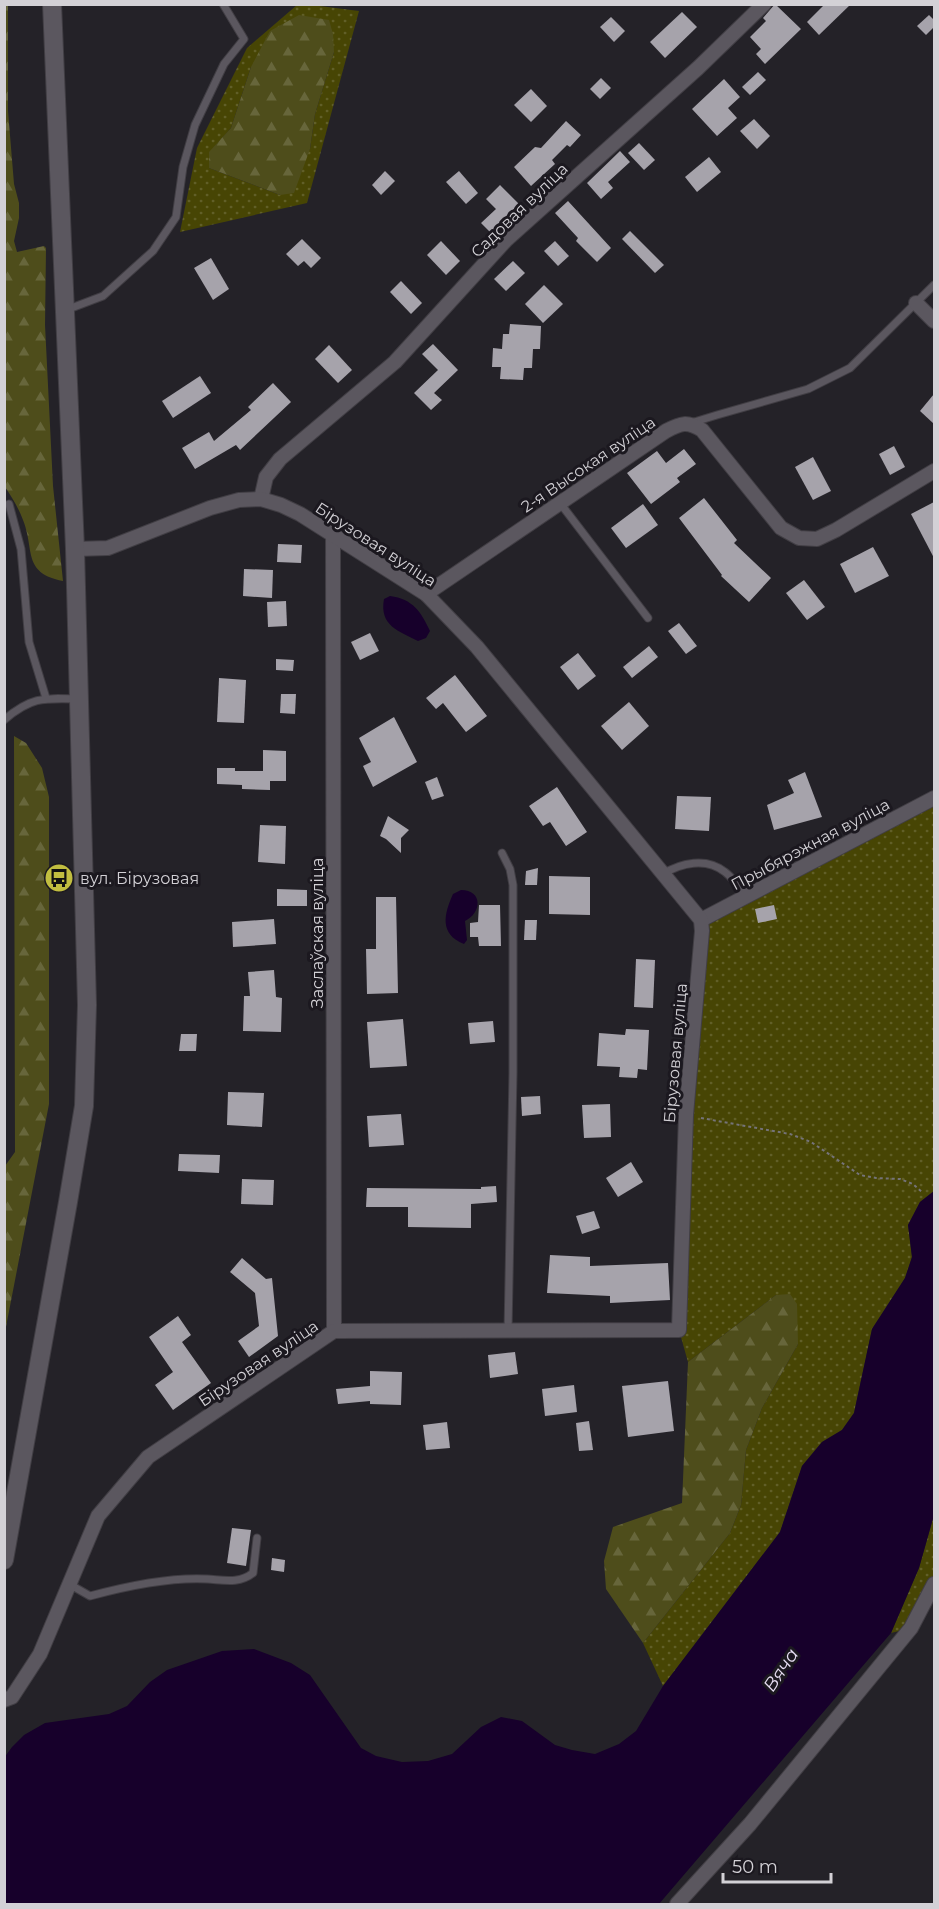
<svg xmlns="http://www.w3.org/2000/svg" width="939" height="1909" font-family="Montserrat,sans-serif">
  <defs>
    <pattern id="grass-dots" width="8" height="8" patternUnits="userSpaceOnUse" patternTransform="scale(1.5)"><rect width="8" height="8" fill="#474504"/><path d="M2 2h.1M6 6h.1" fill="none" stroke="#615f28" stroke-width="1.8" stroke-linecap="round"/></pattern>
    <pattern id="forest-firs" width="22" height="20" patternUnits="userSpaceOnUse" patternTransform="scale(1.5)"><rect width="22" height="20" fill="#4e4d1b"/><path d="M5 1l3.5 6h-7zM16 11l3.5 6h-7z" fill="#67663b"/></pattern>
  </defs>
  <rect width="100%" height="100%" fill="#242228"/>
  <g fill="url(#grass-dots)" fill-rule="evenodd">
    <path d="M 297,5 L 312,5 L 359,11 L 307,203 L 180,232 L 197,148 L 247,48 ZM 334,52 L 315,114 L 310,149 L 280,195 L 209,168 L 210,152 L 231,128 L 251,67 Z"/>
    <polygon points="934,798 934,1191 920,1202 908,1225 912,1257 905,1278 872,1329 854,1413 842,1430 822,1442 802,1466 780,1532 663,1686 643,1643 730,1533 741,1505 746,1450 762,1408 798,1344 776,1295 688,1362 679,1330 701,920"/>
    <polygon points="934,1515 934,1584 911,1628 891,1633 919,1568"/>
  </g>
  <g fill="url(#forest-firs)">
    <path d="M 8,5 L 8,111 L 14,184 L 19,203 L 19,218 L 14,241 L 17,252 L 44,246 L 46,248 L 45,325 L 53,486 L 63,581 C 22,573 35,550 23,520 C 19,509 12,497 5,487 L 4,5 Z"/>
    <polygon points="299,15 329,20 333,34 334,52 315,114 310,149 294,193 280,195 209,168 209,152 231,128 251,67 270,31"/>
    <polygon points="14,736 26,743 42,768 49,797 49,1104 5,1332 5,1166 15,1152"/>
    <polygon points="790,1294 797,1304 798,1344 762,1408 746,1450 741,1505 730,1533 643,1643 606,1589 604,1561 613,1527 682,1503 688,1362 776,1295"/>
  </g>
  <g fill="#17002b">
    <path d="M 390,596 C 413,599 421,612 430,631 L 426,638 L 418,641 C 399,631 379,626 384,599 Z"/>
    <path d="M 461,890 C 483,890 482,913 465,921 L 467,940 L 464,944 C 439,934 444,914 453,894 Z"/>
    <polygon points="934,1191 934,1515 919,1568 891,1633 659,1904 5,1904 4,1758 12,1747 24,1735 45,1723 109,1714 127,1706 150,1682 167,1670 222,1651 254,1649 291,1663 310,1675 361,1748 376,1756 402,1762 428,1761 452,1754 481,1727 501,1717 522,1721 555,1745 572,1750 595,1754 619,1744 636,1731 663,1686 780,1532 802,1466 822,1442 842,1430 854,1413 872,1329 905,1278 912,1257 908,1225 920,1202"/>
  </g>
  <g fill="#a6a3ab">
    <polygon points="775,4 801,29 765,64 756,54 761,49 750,37 766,21 763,18"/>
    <polygon points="825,4 851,4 819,35 807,22"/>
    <polygon points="682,12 697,27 665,58 650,42"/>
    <polygon points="929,15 934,20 934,27 926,35 917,26"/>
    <polygon points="611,17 625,31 614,42 600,27"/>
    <polygon points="758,72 766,80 750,95 742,87"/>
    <polygon points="601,78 611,88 600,99 590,89"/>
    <polygon points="724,79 740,97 728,108 737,118 717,136 692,109"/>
    <polygon points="531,89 547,106 531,122 514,105"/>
    <polygon points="754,119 770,136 757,149 740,131"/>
    <polygon points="566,121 581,135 570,147 567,145 552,160 555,164 531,186 514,167 535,147 541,148"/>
    <polygon points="639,143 655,160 644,170 628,153"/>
    <polygon points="620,151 630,162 608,182 613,188 601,199 587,183"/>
    <polygon points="709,157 721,172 697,192 685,177"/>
    <polygon points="385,171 395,181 381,195 372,185"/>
    <polygon points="459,171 478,193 466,204 446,182"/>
    <polygon points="500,185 519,204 498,224 500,226 492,234 481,223 496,209 486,199"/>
    <polygon points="568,201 611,248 597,262 576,241 578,238 555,213"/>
    <polygon points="630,231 664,265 655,273 622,239"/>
    <polygon points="302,239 321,258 311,268 304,261 298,266 286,254"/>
    <polygon points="441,241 460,261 446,275 427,255"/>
    <polygon points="555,241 569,256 558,266 544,251"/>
    <polygon points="211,258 229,289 213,300 194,268"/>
    <polygon points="513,261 525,273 506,291 494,279"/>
    <polygon points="401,281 422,303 411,314 390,292"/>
    <polygon points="544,285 563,304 543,323 525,304"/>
    <polygon points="510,324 541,326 540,349 533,349 532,368 524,368 523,380 500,379 501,367 492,367 493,348 502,349 503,334 509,334"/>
    <polygon points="433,344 458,370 434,393 442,400 431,410 414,393 438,370 422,354"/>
    <polygon points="329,345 352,370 338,383 315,359"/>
    <polygon points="200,376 211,393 173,418 162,401"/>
    <polygon points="273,383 291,402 240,450 236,445 195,469 182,448 209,432 214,441 251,410 248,407"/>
    <polygon points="934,394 934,424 920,411"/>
    <polygon points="894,446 905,467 890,475 879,454"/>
    <polygon points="684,449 696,464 677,478 680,482 651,504 627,473 657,451 666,463"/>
    <polygon points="813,457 831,491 813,500 795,467"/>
    <polygon points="704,498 737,540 734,543 771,578 749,602 721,576 722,575 679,518"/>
    <polygon points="934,502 934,558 911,514"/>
    <polygon points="643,504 658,525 626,548 611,528"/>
    <polygon points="278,544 302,545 301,563 277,562"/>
    <polygon points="873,547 889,576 855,593 840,564"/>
    <polygon points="244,569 273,570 272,598 243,596"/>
    <polygon points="804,580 825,607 807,620 786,593"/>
    <polygon points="286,601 287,626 268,627 267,602"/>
    <polygon points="679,623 697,646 686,654 668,631"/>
    <polygon points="370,633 379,651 360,660 351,642"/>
    <polygon points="649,646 658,657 632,678 623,667"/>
    <polygon points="578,653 596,676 578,690 560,667"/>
    <polygon points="276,659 294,660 293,671 276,670"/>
    <polygon points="455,675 487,716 466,732 443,703 436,709 426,698"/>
    <polygon points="219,678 246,680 244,723 217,722"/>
    <polygon points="281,694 296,694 295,714 280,713"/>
    <polygon points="629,702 649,726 622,750 601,726"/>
    <polygon points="394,717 417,762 373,787 363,766 371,762 359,738"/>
    <polygon points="263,750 286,751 286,781 270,781 270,790 242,789 242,785 217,784 217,768 235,768 235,771 263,771"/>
    <polygon points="805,772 822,817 774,830 767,805 794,793 788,780"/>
    <polygon points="437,777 444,796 432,800 425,782"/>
    <polygon points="557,787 587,832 566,846 550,822 543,826 529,806"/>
    <polygon points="677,796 711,797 709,831 675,829"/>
    <polygon points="388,816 409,830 401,838 401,853 386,839 380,836"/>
    <polygon points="260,825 286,826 285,864 258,862"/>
    <polygon points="538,868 537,885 525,885 526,871"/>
    <polygon points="549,876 590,877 590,915 549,914"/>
    <polygon points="277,889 307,890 307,906 277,906"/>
    <polygon points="376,897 396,897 398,993 367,994 366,949 376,949"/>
    <polygon points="479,905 500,905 501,946 479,946 478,937 470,937 470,923 478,922"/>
    <polygon points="774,905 777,919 758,923 755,909"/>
    <polygon points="274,919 276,944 233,947 232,922"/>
    <polygon points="525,920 537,920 536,940 524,940"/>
    <polygon points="636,959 655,960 653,1008 634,1007"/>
    <polygon points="274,970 276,997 282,998 281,1032 243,1031 244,996 250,996 248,972"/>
    <polygon points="403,1019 407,1066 370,1068 367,1022"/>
    <polygon points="493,1021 495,1042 470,1044 468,1023"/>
    <polygon points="626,1029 649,1030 647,1070 638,1069 637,1078 619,1077 620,1067 597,1066 599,1033 625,1035"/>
    <polygon points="181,1034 197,1034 196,1051 179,1051"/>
    <polygon points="228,1092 264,1093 262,1127 227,1125"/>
    <polygon points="540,1096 541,1114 522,1116 521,1097"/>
    <polygon points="610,1104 611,1137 584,1138 582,1105"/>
    <polygon points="401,1114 404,1145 369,1147 367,1116"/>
    <polygon points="179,1154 220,1155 219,1173 178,1171"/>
    <polygon points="631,1162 643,1182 618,1197 606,1178"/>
    <polygon points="242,1179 274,1180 273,1205 241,1204"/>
    <polygon points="496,1186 497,1202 471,1204 471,1228 408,1227 408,1207 366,1207 367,1188 481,1189 481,1187"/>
    <polygon points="594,1211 600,1228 582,1234 576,1216"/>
    <polygon points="550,1255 590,1257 590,1266 668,1263 670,1300 610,1303 610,1296 547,1293"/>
    <polygon points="242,1258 266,1279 272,1278 278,1336 249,1357 238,1341 259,1326 255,1293 230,1272"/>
    <polygon points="178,1316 191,1335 182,1342 211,1383 173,1410 155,1385 173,1372 149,1337"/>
    <polygon points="515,1352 518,1374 490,1378 488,1355"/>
    <polygon points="370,1371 402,1372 401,1405 370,1404 370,1401 338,1404 336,1389 370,1386"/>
    <polygon points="668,1381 674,1431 628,1437 622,1386"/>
    <polygon points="574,1385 577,1412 545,1416 542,1389"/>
    <polygon points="589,1421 593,1450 579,1451 576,1423"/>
    <polygon points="447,1422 450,1448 426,1450 423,1425"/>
    <polygon points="232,1528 251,1530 246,1566 227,1563"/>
    <polygon points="272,1558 285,1560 284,1572 271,1570"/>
  </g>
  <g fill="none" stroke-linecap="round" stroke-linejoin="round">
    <g stroke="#413e44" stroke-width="9">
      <g id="lane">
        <polyline points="66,310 103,296 153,251 176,217 183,167 195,125 224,64 244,39 223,4"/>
        <polyline points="691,423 717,415 808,389 850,368 934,285"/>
        <polyline points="560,503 648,618"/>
        <polyline points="9,504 21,549 29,642 46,698"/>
        <path d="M 4,720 C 31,697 43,698 77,699"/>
        <polyline points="502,853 510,869 513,885 513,1073 508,1331"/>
        <path d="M 663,874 C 681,863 706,857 725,872 C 735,879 735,887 748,894"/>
        <path d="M 69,1584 L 90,1596 C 127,1586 169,1577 207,1579 C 224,1580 239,1584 253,1573 L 257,1538"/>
      </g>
    </g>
    <g stroke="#413e44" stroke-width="16">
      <g id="street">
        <polyline points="916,303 934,321"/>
        <polyline points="261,499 266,477 280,459 395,362 506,240 698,68 764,4"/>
        <polyline points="333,534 334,1331"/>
        <path d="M 426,594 L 666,431 C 681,423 687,421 702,430 L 781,528 L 799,538 L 817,539 L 836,530 L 934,471"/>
        <polyline points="701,920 934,798"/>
        <polyline points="4,1700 12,1697 40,1654 98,1516 148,1457 334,1331 679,1330 686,1115 702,931 701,920 477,647 426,594 300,514 281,505 261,499 239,500 210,508 108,548 75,549"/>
        <polyline points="677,1904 750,1824 911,1628 934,1584"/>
      </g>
    </g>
    <g stroke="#413e44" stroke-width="20">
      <polyline id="secondary" points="4,1560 68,1202 84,1106 87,1005 75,549 52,4"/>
    </g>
    <polyline stroke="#757379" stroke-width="2" stroke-dasharray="3 3" stroke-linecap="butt" points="701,1118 790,1134 811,1142 860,1175 876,1178 900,1179 913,1184 922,1192"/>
    <use href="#lane" stroke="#5b575f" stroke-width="7"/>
    <use href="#street" stroke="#5b575f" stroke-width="14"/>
    <use href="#secondary" stroke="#5b575f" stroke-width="18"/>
  </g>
  <defs>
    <g id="bus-disc" transform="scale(1.5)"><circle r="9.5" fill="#c1bd40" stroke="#1b181f"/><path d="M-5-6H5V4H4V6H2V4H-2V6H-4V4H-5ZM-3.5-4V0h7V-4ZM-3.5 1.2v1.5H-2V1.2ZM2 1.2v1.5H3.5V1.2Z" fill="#111"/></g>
  </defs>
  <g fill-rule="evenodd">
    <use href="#bus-disc" x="59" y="878"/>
  </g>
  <g text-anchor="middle" stroke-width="6" stroke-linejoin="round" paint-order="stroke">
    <g font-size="16" fill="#d3d1d6" stroke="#1b181f">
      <text transform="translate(519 210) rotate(-44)" y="6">Садовая вуліца</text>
      <text transform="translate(588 464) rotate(-34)" y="6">2-я Высокая вуліца</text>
      <text transform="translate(376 544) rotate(33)" y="6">Бірузовая вуліца</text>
      <text transform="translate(810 844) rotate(-28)" y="6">Прыбярэжная вуліца</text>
      <text transform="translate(317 933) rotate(-90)" y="6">Заслаўская вуліца</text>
      <text transform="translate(675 1053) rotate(-85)" y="6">Бірузовая вуліца</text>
      <text transform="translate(258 1363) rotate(-34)" y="6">Бірузовая вуліца</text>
    </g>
    <g font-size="16" fill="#d3d1d6" stroke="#1b181f" text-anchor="start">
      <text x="80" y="884">вул. Бірузовая</text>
    </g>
    <g font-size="18" font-style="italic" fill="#e8dff4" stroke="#1b181f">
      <text transform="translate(781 1670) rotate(-56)" y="6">Вяча</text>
    </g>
  </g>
  <rect width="939" height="1909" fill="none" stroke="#d3d1d6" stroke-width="12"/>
  <path d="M723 1873v9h108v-9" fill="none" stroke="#d3d1d6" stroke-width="3"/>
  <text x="732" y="1873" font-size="18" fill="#d3d1d6" stroke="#1b181f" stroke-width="4.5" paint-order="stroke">50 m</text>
</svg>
